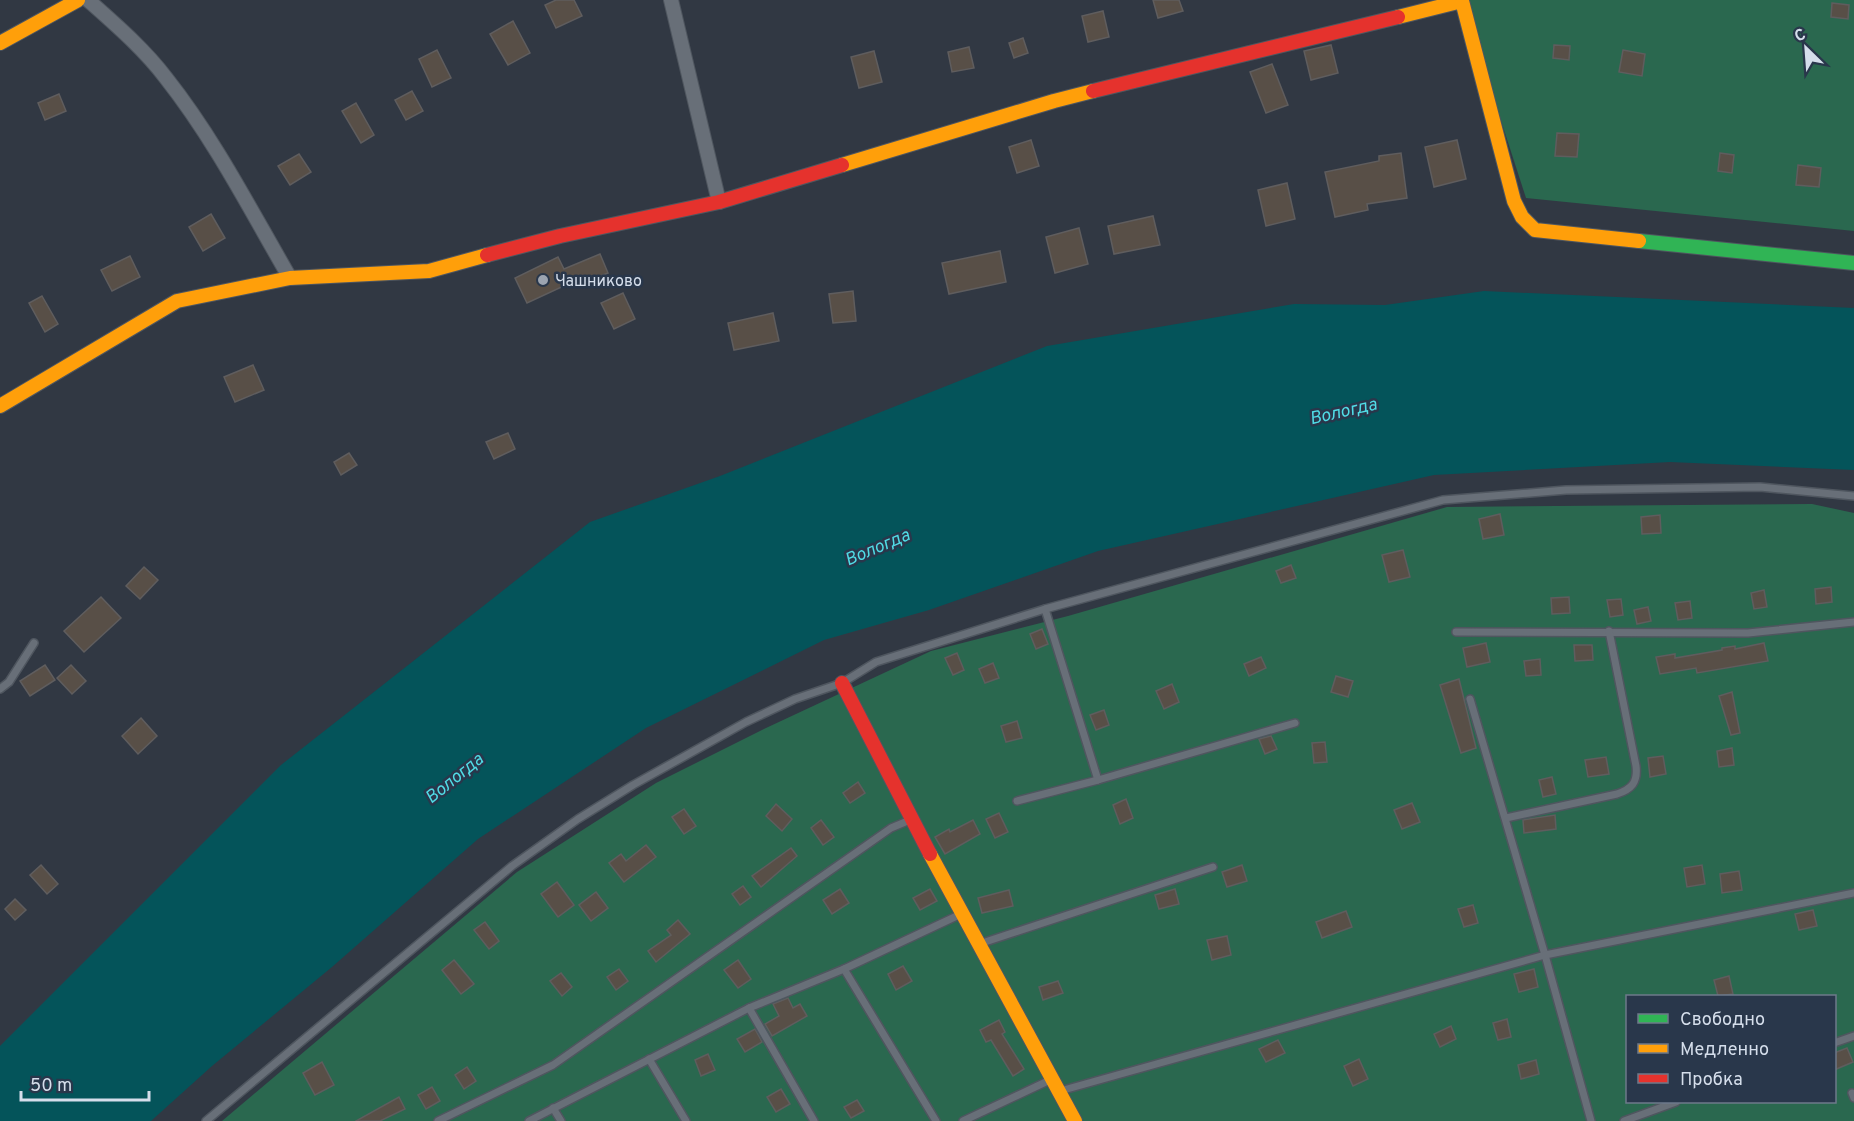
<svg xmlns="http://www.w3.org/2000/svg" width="1854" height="1121" font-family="Overpass,sans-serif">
  <rect width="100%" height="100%" fill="#313843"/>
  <g fill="#2a684f" fill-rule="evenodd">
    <polygon points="1462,0 1854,0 1854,231 1526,198"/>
    <path d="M 1812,504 L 1854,513 L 1854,1121 L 222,1121 L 517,872 L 656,783 L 766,728 L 931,651 L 1068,616 L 1447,507 ZM 1628,996 L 1834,996 L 1834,1102 L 1628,1102 Z"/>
  </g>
  <polygon fill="#04545a" points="1484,291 1854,308 1854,470 1670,462 1434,475 1098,551 929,610 824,640 646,728 478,839 332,967 212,1066 151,1121 0,1121 0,1046 281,765 590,522 720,476 1047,346 1294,304 1385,305"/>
  <g fill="#584f47" stroke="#5f5d5e" stroke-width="1.5">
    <polygon points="556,0 574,0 582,16 556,28 545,5"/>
    <polygon points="1153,0 1179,0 1183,11 1158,18"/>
    <polygon points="1832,3 1849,5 1848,19 1831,17"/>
    <polygon points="1103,11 1109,37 1088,42 1082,16"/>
    <polygon points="513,21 530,53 508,65 490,34"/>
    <polygon points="1023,38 1028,53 1014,58 1009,43"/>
    <polygon points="1331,45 1338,73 1311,80 1304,51"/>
    <polygon points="1554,45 1570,46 1569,60 1553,58"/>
    <polygon points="969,47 974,68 952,72 948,52"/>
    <polygon points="437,50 451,78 432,87 419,59"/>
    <polygon points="1623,50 1645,54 1642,76 1619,72"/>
    <polygon points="874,51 882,82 859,88 851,57"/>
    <polygon points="1272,64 1288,105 1266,113 1250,72"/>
    <polygon points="412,91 423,111 406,120 395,100"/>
    <polygon points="59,94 66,111 45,120 38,103"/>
    <polygon points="356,103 374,135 361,143 342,111"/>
    <polygon points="1557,133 1579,134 1577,157 1555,156"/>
    <polygon points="1031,140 1039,166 1017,173 1009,147"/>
    <polygon points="1457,140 1466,179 1434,187 1425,147"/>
    <polygon points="1401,153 1407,198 1367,204 1368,210 1335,217 1325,172 1379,161 1379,156"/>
    <polygon points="1720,153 1734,155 1732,173 1718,171"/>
    <polygon points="299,154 311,172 290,185 278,166"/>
    <polygon points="1798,165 1821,168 1819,187 1796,185"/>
    <polygon points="1287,183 1295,219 1266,226 1258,190"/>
    <polygon points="211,214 225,238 203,251 189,227"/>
    <polygon points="1153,216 1160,245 1114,254 1108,226"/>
    <polygon points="1079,228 1088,264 1055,273 1046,237"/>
    <polygon points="1000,251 1006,282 949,294 942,263"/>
    <polygon points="600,254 608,273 586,282 583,277 527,303 515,278 558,257 564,269"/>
    <polygon points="130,256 140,277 112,291 101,270"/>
    <polygon points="853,291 856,321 833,323 829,294"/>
    <polygon points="623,293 635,319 614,329 601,303"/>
    <polygon points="42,296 58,324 45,332 29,303"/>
    <polygon points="773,313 779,341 734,350 728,323"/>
    <polygon points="253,365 264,390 235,402 224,377"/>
    <polygon points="508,433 515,449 494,459 486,442"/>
    <polygon points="349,453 357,465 341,475 334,462"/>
    <polygon points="1500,514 1504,535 1483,539 1479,519"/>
    <polygon points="1660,515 1661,533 1642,534 1641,517"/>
    <polygon points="1403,550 1410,577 1389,582 1382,555"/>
    <polygon points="1291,565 1296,578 1281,583 1276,571"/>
    <polygon points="144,567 158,580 140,599 126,586"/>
    <polygon points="1831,587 1832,602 1816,604 1815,589"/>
    <polygon points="1764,590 1767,607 1754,609 1751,593"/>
    <polygon points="101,597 121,618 84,652 64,631"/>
    <polygon points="1569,597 1570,613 1552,614 1551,598"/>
    <polygon points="1621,599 1623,615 1610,617 1607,600"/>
    <polygon points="1690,601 1692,618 1678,620 1675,603"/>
    <polygon points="1648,607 1651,621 1637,624 1634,610"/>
    <polygon points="1042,629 1048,644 1036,649 1030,634"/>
    <polygon points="1486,643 1490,662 1467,667 1463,648"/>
    <polygon points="1764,643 1768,661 1697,673 1696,668 1660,674 1656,657 1675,654 1675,658 1722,650 1722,648 1735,646 1735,649"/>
    <polygon points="1574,645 1592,645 1593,660 1575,661"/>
    <polygon points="957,653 964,670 953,675 945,658"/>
    <polygon points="1261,657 1266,668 1249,676 1244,664"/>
    <polygon points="1540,659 1541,675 1526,676 1524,661"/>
    <polygon points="993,663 999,678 985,683 979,669"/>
    <polygon points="45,665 55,680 30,696 20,681"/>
    <polygon points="71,665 86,681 72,694 57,678"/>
    <polygon points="1336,676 1353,681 1348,697 1331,692"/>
    <polygon points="1459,679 1476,748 1461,753 1440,685"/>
    <polygon points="1172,684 1179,702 1164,709 1156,691"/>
    <polygon points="1732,692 1740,733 1731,735 1719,696"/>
    <polygon points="1104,710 1109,725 1096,730 1090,715"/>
    <polygon points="141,718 157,736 138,754 122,736"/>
    <polygon points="1017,721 1022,738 1006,742 1001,726"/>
    <polygon points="1271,736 1277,749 1265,754 1259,739"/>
    <polygon points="1325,742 1327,762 1314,763 1312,743"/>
    <polygon points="1732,748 1734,765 1719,767 1717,751"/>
    <polygon points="1663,756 1666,774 1650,777 1648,758"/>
    <polygon points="1606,757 1609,774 1588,777 1585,760"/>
    <polygon points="1552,777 1556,794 1543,797 1539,780"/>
    <polygon points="858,782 865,793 850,803 843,793"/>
    <polygon points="1126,799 1133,818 1120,824 1113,805"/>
    <polygon points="1412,803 1420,822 1402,829 1394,810"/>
    <polygon points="776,804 792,819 782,831 766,816"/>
    <polygon points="684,809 696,826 684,834 672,817"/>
    <polygon points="999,813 1008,832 995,838 986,819"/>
    <polygon points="1555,815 1556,829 1524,833 1523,820"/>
    <polygon points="821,820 834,837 823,845 811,828"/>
    <polygon points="973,820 980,834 945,854 935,837 949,829 950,832"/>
    <polygon points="646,845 656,857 624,882 609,863 621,854 626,861"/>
    <polygon points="791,848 797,856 761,887 752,876"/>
    <polygon points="41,865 58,884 47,894 30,875"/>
    <polygon points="1242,865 1247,881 1227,887 1222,872"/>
    <polygon points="1702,865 1705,884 1687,887 1684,868"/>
    <polygon points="1739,871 1742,890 1722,893 1720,874"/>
    <polygon points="557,882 574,905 558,917 541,894"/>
    <polygon points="743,886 751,897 740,905 732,894"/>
    <polygon points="840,889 849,903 832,914 823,900"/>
    <polygon points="930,889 937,901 920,910 913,898"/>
    <polygon points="1175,889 1179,904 1159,909 1155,895"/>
    <polygon points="1009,890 1013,906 982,913 978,898"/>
    <polygon points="596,892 608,908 591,921 579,905"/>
    <polygon points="15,899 26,910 15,920 5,909"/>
    <polygon points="1473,905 1478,923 1464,927 1458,909"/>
    <polygon points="1813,910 1817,926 1799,930 1795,914"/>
    <polygon points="1346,911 1352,927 1322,938 1316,922"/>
    <polygon points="678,920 690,934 656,962 648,951 671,935 667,930"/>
    <polygon points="485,922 499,941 489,949 474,930"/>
    <polygon points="1227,936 1231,955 1212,960 1207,940"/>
    <polygon points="454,960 474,984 461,994 442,970"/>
    <polygon points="738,960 751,979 738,988 724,970"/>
    <polygon points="903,966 912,981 896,990 888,974"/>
    <polygon points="619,969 628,981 616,990 607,977"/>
    <polygon points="1534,969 1538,987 1519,992 1514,974"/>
    <polygon points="561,973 572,987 562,996 550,981"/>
    <polygon points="1729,976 1733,994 1718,996 1714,980"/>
    <polygon points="1058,981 1063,993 1043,1000 1039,987"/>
    <polygon points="788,998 793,1008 800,1004 807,1016 772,1036 765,1024 779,1016 773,1004"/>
    <polygon points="1507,1019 1511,1037 1498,1040 1493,1023"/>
    <polygon points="999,1020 1005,1032 1002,1034 1024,1069 1013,1076 991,1040 986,1042 980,1030"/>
    <polygon points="1451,1026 1456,1039 1440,1047 1434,1034"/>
    <polygon points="755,1029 762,1042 745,1052 737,1039"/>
    <polygon points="1278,1040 1285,1053 1266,1062 1259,1049"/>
    <polygon points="1847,1048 1853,1062 1834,1070 1834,1053"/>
    <polygon points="708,1054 715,1070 701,1076 695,1060"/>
    <polygon points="1359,1059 1368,1079 1353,1086 1344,1066"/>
    <polygon points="1536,1060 1539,1074 1521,1079 1518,1065"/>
    <polygon points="322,1062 334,1085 315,1095 303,1073"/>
    <polygon points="467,1067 476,1081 464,1089 455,1075"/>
    <polygon points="432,1087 440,1101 426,1109 418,1095"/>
    <polygon points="781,1089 790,1104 776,1112 767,1097"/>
    <polygon points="399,1097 405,1109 380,1121 356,1121"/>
    <polygon points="857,1100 864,1111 851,1118 844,1107"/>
  </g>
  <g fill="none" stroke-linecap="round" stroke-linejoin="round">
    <g stroke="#4f565f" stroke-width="10">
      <g id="lane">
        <polyline points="1045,609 1098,780"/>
        <polyline points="1456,632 1748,633 1854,622"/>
        <polyline points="0,689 9,682 34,643"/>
        <polyline points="1470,699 1545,955 1591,1121"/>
        <polyline points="1017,801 1098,780 1295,723"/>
        <path d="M 1506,818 L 1617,794 C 1632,789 1638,782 1636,766 L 1609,631"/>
        <polyline points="979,944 1213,867"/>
        <polyline points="844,969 936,1121"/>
        <polyline points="749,1008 814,1121"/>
        <polyline points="1834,1043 1854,1036"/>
        <polyline points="649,1059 686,1121"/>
        <polyline points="1060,1091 1545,955 1854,893"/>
        <polyline points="1852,1093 1854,1098"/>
        <polyline points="553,1108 561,1121"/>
        <polyline points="206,1121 512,866 578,819 633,785 746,722 795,699 842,683 876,662 1045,609 1443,500 1566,490 1760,487 1854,496"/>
        <polyline points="438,1121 553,1065 891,828 910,820"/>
        <polyline points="529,1121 749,1008 844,969 959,915"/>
        <polyline points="963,1121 1050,1080"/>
        <polyline points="1624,1121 1676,1102"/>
      </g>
    </g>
    <g stroke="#4f565f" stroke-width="16">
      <g id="street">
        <path d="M 88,0 C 115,24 144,49 166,78 C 215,140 251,211 290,278"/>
        <polyline points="671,0 719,202"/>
      </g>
    </g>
    <g stroke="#4f565f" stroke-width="16">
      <polyline id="fast" points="1639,241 1854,263"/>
    </g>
    <g stroke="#4f565f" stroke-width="16">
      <g id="slow">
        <polyline points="1398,17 1462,1 1514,201 1522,217 1535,230 1639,241"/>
        <polyline points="0,43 78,0"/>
        <polyline points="842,165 1054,101 1093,91"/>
        <polyline points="0,406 177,301 290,278 429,271 487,255"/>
        <polyline points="930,854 1075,1121"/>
      </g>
    </g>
    <g stroke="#4f565f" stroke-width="16">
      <g id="jam">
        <polyline points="1093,91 1398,17"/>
        <polyline points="487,255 560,236 719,202 842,165"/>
        <polyline points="842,683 930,854"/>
      </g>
    </g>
    <use href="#lane" stroke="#686f78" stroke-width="7"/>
    <use href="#street" stroke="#686f78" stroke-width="14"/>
    <use href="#fast" stroke="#30b455" stroke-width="14"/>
    <use href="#slow" stroke="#ff9f0a" stroke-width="14"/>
    <use href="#jam" stroke="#e5322d" stroke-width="14"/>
  </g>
  <circle fill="#9ca4b0" stroke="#29374b" stroke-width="2" cx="543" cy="280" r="6"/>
  <g text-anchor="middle" stroke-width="5" stroke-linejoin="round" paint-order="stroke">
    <g font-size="16" fill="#d5deeb" stroke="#29374b" text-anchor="start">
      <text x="555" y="286">Чашниково</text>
    </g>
    <g font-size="18" font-style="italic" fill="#50dce6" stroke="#29374b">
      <text transform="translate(1343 411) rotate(-13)" y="6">Вологда</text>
      <text transform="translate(877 547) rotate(-23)" y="6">Вологда</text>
      <text transform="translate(454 778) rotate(-39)" y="6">Вологда</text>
    </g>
  </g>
  <rect x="1626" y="995" width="210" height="108" fill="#29374b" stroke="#6e7a8b" stroke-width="1.5"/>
  <rect x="1638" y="1014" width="30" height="9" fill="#30b455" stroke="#6e7a8b" stroke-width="1.5"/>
  <text x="1680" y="1025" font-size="18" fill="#d5deeb">Свободно</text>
  <rect x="1638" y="1044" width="30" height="9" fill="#ff9f0a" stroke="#6e7a8b" stroke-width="1.5"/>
  <text x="1680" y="1055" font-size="18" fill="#d5deeb">Медленно</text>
  <rect x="1638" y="1074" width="30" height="9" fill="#e5322d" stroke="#6e7a8b" stroke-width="1.5"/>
  <text x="1680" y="1085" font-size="18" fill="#d5deeb">Пробка</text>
  <g transform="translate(1806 48) rotate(335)" stroke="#29374b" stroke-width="4.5" paint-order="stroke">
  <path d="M0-4.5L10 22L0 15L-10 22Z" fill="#d5deeb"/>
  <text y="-9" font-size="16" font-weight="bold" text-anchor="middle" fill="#d5deeb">С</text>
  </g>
  <path d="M21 1091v9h128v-9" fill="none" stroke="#d5deeb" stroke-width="3"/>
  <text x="30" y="1091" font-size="18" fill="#d5deeb" stroke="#29374b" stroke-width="4.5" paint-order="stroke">50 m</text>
</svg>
